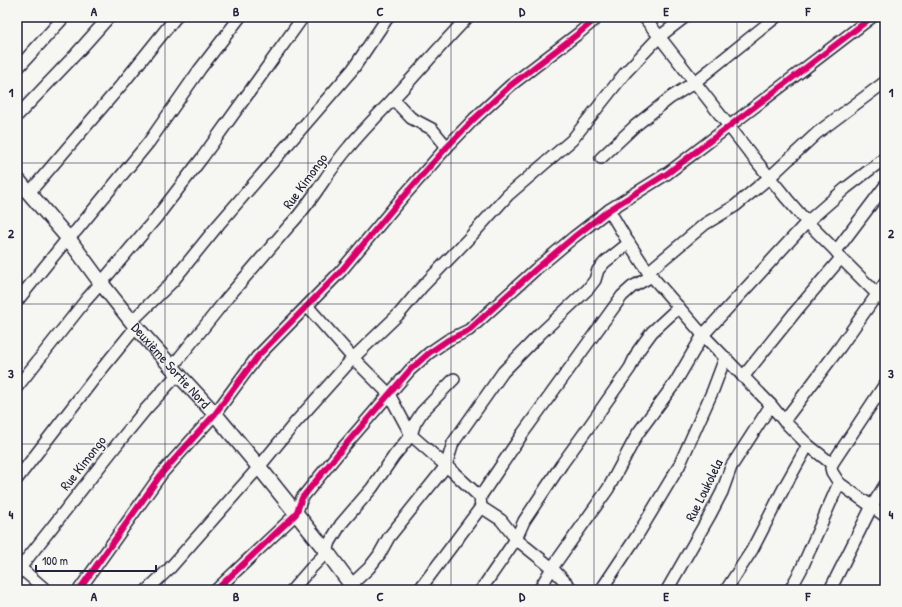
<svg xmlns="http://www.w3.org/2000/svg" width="902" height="607" font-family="'Patrick Hand',sans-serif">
  <rect width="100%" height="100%" fill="#f6f6f2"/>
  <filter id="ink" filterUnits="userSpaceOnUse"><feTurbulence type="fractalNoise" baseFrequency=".025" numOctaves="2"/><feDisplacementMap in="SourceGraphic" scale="8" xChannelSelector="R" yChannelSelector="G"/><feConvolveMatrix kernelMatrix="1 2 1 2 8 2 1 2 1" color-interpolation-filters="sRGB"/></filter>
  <g filter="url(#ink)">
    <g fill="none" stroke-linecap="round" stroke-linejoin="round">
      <g stroke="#22223b" stroke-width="14">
        <g id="minor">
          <polyline points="644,17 753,157 787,199 807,222 836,251 841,258 885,302"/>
          <polyline points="17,69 64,17"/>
          <polyline points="393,99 411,118 432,129 447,147"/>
          <polyline points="17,116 76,54 109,17"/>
          <polyline points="601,158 635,126 670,98 695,82 776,17"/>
          <polyline points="29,193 123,83 176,17"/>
          <polyline points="609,210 625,237 648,272 703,335 771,405 784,421 808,445 832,464"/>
          <polyline points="836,251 885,186"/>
          <polyline points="648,272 705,224 735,206 770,177 817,133 885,82"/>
          <polyline points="17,301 68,238 76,231 149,142 200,69 240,17"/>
          <polyline points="307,306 353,358 389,394 411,435 452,471 480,497 481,507 501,520 516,539 552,568 573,590"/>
          <polyline points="132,321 172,282 219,224 353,69 388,17"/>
          <path d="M 172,367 L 228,297 L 289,226 C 312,203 327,172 349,147 C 363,130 379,114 394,98 C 419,71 443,43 468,17"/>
          <polyline points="743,377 796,311 841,258"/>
          <polyline points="885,384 832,464 831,468 832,472 839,483 885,516"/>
          <polyline points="17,387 86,300 101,283 156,218 202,158 303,17"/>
          <polyline points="784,421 840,347 885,283"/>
          <polyline points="17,479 97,375 136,327"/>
          <polyline points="480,497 523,433 622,296 632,287 652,276"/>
          <polyline points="17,565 46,590"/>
          <polyline points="17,574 20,568 119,442 146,409 178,374"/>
          <polyline points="351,585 369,568 379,555 389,537 446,466 453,443 503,372 540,334 588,289 595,280 598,270 605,262 629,243"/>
          <polyline points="79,590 155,483 163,472 215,414 257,357 341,271 401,199 447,147 474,119 511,85 579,33 598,17"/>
          <polyline points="147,590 170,568 259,467 295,423 353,358 400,313 421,288 471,236 508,195 572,140 625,73 659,37 685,17"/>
          <polyline points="216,590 296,514 302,498 341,450 410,370 429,353 448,340 469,330 536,269 574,237 609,210 668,173 872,17"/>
          <polyline points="292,590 312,567 327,552 330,542 341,524 372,488 394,456 411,435 415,423 422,412 454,379"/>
          <polyline points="419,590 481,507"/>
          <polyline points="481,590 516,539 524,521 562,464 588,428 630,368 638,351 652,332 679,307"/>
          <polyline points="539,590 552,568 608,489 638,433 675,383 703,335 807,222 846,188 885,158"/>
          <polyline points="601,590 637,536 679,466 713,390 725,358"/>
          <polyline points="667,590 710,515 722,492 731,467 771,405"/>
          <polyline points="726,590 752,550 785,486 808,445"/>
          <polyline points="790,590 801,570 839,483"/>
          <polyline points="830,590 872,506 885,485"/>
        </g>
      </g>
      <g stroke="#22223b" stroke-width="17">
        <g id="major">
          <path id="s1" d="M 17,179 L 68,238 L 101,283 L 136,327 L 178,374 L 215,414 L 259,467 L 327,552 L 355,590"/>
        </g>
      </g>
      <use href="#minor" stroke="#f6f6f2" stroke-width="11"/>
      <use href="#major" stroke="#f6f6f2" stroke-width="14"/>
      <g stroke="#f6f6f2" stroke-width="8">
        <g id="cycleway">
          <polyline points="79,590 155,483 163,472 215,414 257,357 341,271 401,199 447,147 474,119 511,85 579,33 598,17"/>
          <polyline points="216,590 296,514 302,498 341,450 410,370 429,353 448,340 469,330 536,269 574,237 609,210 668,173 872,17"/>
        </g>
      </g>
      <use href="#cycleway" stroke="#d6006c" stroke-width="6"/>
    </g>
  </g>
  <path fill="none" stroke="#22223b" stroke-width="1" stroke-opacity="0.55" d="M 165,17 L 165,590M 308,17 L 308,590M 451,17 L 451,590M 594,17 L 594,590M 737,17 L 737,590M 17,163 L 885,163M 17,304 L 885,304M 17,444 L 885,444"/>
  <g text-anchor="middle" stroke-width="3" stroke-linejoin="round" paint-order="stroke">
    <g font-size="14" fill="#22223b" stroke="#f6f6f2">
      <text transform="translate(305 181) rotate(-54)" y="5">Rue Kimongo</text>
      <text dy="5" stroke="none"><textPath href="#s1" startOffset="242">Deuxième Sortie Nord</textPath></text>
      <text transform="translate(83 463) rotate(-52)" y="5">Rue Kimongo</text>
      <text transform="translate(704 490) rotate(-64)" y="5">Rue Loukolela</text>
    </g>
  </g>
  <rect width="902" height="607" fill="none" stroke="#f6f6f2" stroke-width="44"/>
  <path d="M36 565v6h120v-6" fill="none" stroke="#22223b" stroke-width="2"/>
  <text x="42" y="565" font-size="12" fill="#22223b" stroke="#f6f6f2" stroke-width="3" paint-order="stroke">100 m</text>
  <rect x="22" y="22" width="858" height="563" fill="none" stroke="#22223b" stroke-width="1.5"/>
  <g font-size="13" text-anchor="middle" font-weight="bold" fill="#22223b">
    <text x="94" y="16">A</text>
    <text x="236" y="16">B</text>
    <text x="380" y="16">C</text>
    <text x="522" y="16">D</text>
    <text x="666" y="16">E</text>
    <text x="808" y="16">F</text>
    <text x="11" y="97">1</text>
    <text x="891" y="97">1</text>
    <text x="11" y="238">2</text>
    <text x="891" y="238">2</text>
    <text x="11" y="378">3</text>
    <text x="891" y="378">3</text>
    <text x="11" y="519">4</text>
    <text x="891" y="519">4</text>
    <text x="94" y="601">A</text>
    <text x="236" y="601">B</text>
    <text x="380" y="601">C</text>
    <text x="522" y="601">D</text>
    <text x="666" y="601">E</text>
    <text x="808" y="601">F</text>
  </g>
</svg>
